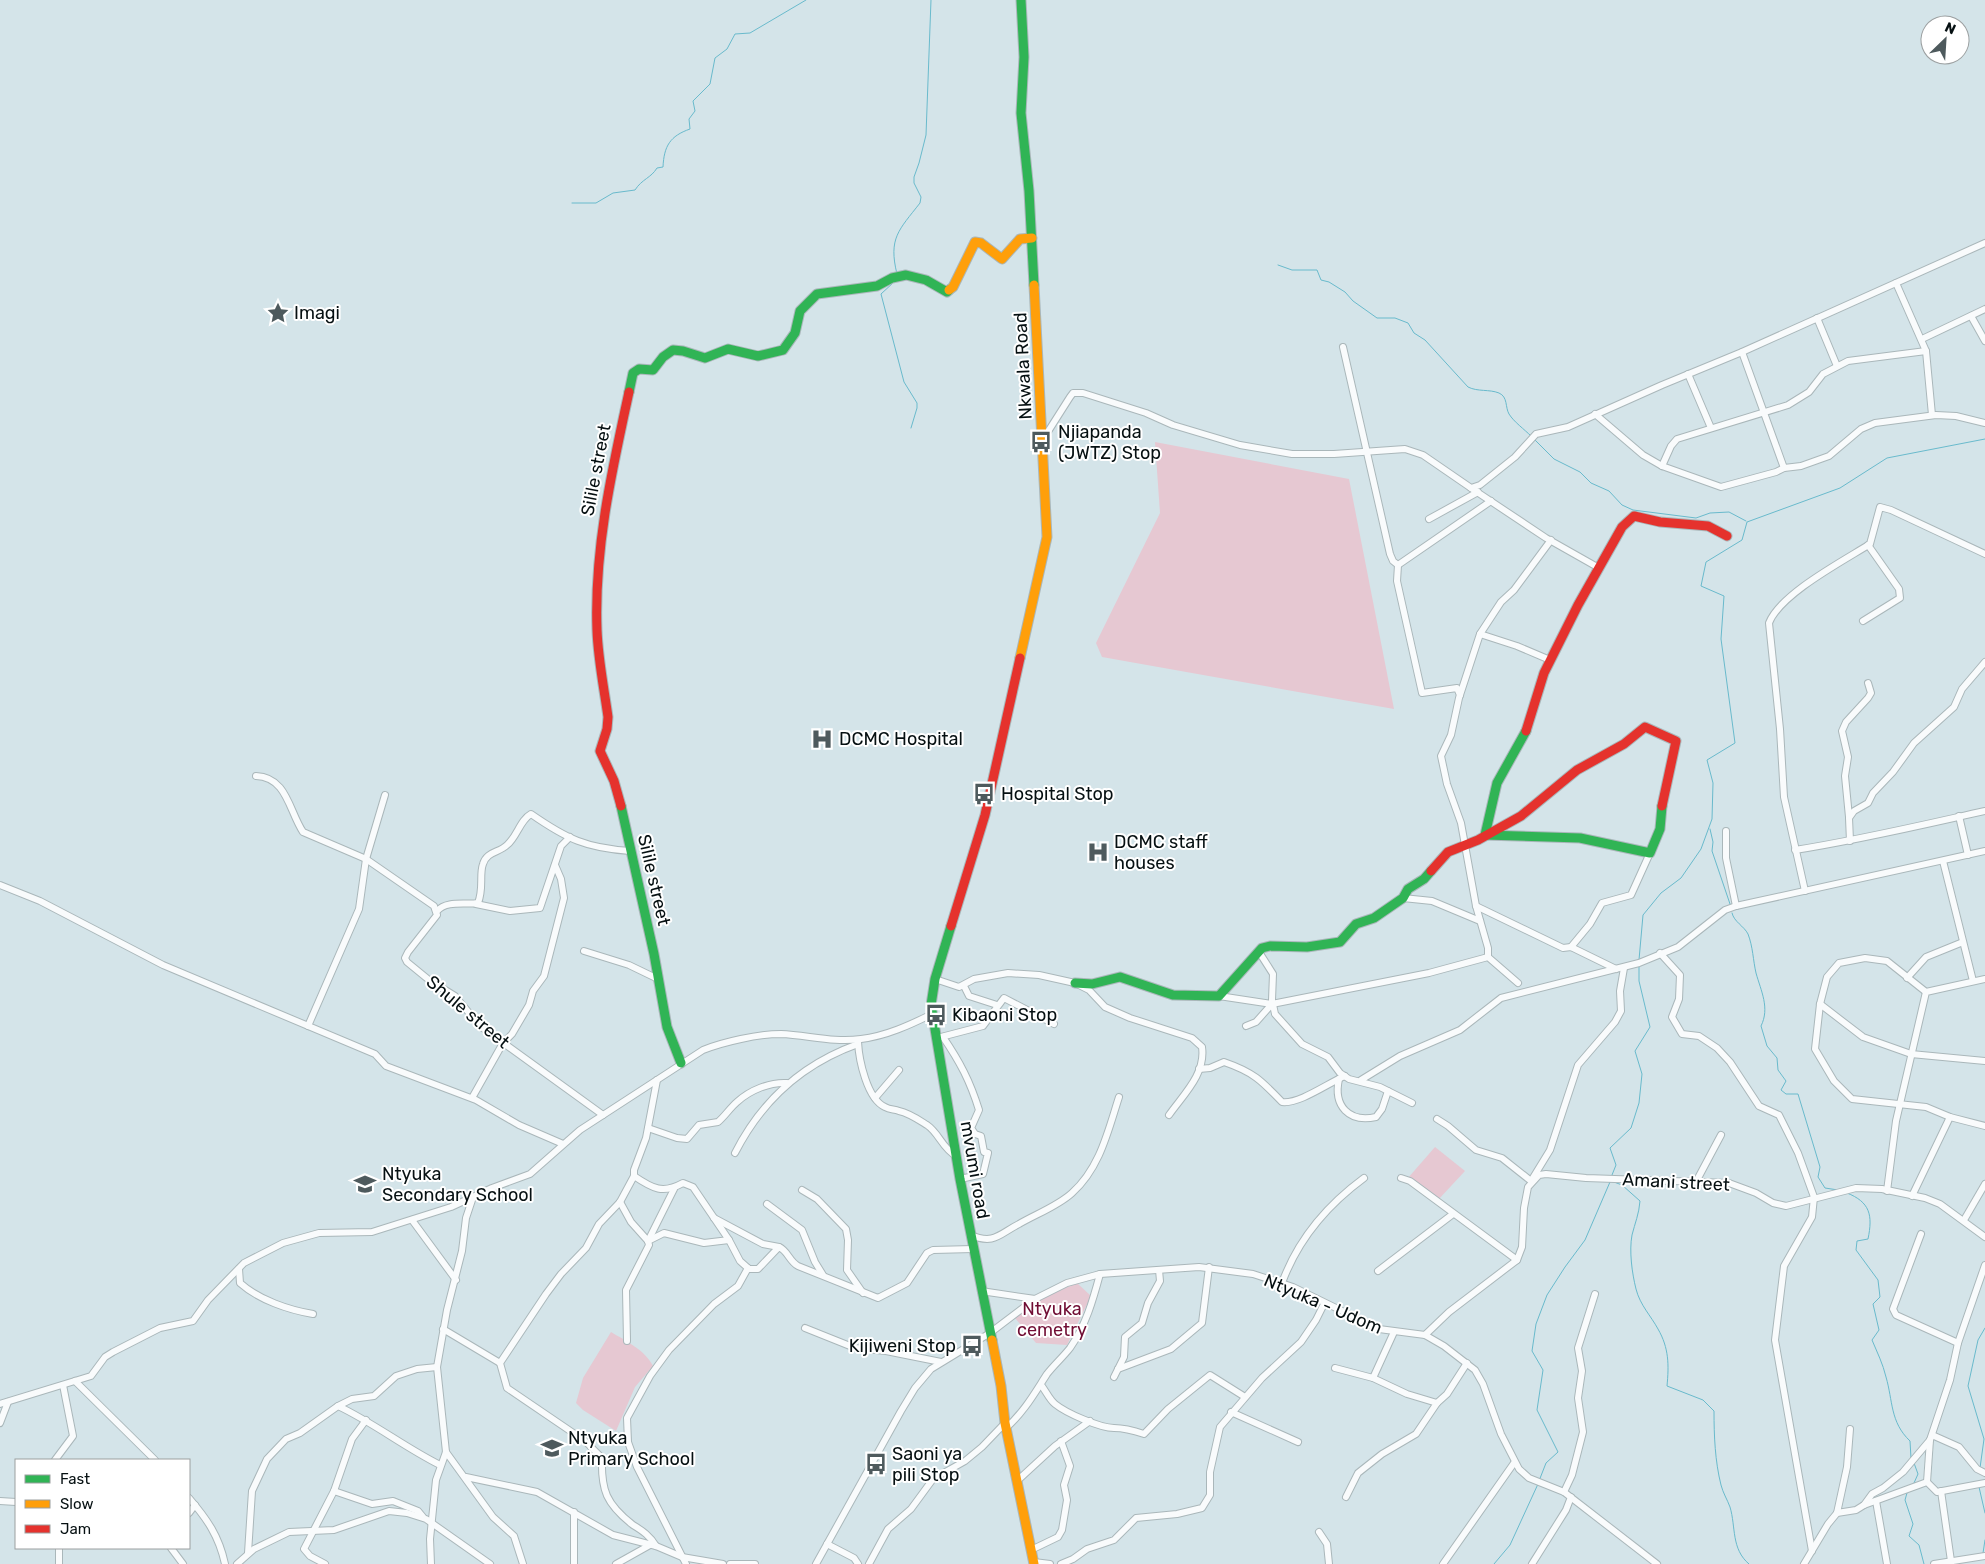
<svg xmlns="http://www.w3.org/2000/svg" width="1985" height="1564" font-family="Rubik,sans-serif">
  <rect width="100%" height="100%" fill="#d4e4e9"/>
  <g fill="#e6c8d2">
    <polygon points="1155,442 1349,479 1394,709 1102,657 1096,643 1160,513"/>
    <polygon points="1435,1147 1465,1171 1438,1200 1408,1178"/>
    <polygon points="1077,1283 1091,1296 1067,1345 1036,1343 1015,1318 1035,1301"/>
    <path d="M 611,1332 C 626,1341 645,1350 653,1366 L 635,1387 L 616,1431 L 583,1410 L 576,1403 L 583,1378 Z"/>
  </g>
  <g fill="none" stroke-linecap="round" stroke-linejoin="round">
    <g stroke="#69bacc" stroke-width="1">
      <path d="M 572,203 L 596,203 L 613,193 L 635,190 C 642,179 651,178 657,168 L 663,167 C 664,146 670,136 690,129 L 689,119 L 695,111 L 693,101 L 710,84 L 715,58 L 727,49 L 735,34 L 750,33 L 806,0"/>
      <path d="M 1278,265 L 1292,270 L 1317,270 L 1321,280 L 1329,282 L 1345,292 L 1353,301 L 1377,318 L 1395,318 L 1408,323 L 1414,333 L 1425,340 L 1468,387 C 1478,392 1489,389 1499,393 C 1508,397 1505,407 1509,414 C 1514,422 1524,429 1531,436"/>
      <path d="M 897,274 C 888,238 899,230 920,203 L 921,197 L 914,183 L 914,177 L 919,163 L 926,135 L 931,0"/>
      <polyline points="894,282 881,294 904,382 917,403 917,408 911,428"/>
      <polyline points="1534,439 1554,459 1580,472 1591,483 1609,491 1622,505 1633,510 1696,518 1710,513 1729,512 1746,521"/>
      <polyline points="1710,829 1713,842 1712,851 1730,904"/>
      <path d="M 1732,913 C 1734,922 1744,926 1748,934 C 1753,947 1753,960 1756,973 C 1761,991 1770,1008 1761,1026 L 1767,1046 L 1777,1058 L 1778,1070 L 1786,1081 L 1781,1090 L 1786,1094 L 1798,1094 L 1820,1167 L 1818,1177 L 1825,1188 L 1838,1190"/>
      <polyline points="1639,960 1643,915 1661,893 1681,878 1701,849 1712,819 1713,783 1707,760 1735,743 1721,639 1724,596 1701,586 1706,562 1742,540 1747,522 1840,488 1887,458 1985,439"/>
      <polyline points="1612,1175 1616,1165 1610,1148 1631,1128 1639,1103 1642,1074 1635,1051 1650,1027 1639,981 1639,966"/>
      <path d="M 1614,1182 L 1622,1185 L 1640,1201 C 1639,1214 1635,1223 1632,1235 C 1629,1251 1632,1273 1636,1289 C 1640,1305 1651,1316 1658,1329 C 1669,1348 1669,1365 1667,1386 L 1703,1400 L 1714,1411 C 1714,1436 1715,1461 1721,1485 C 1723,1493 1727,1499 1730,1507 C 1736,1527 1731,1549 1749,1564"/>
      <path d="M 1847,1193 C 1870,1202 1873,1215 1868,1239 L 1857,1241 L 1856,1250 L 1878,1280 L 1880,1297 L 1873,1304 L 1879,1330 L 1872,1340 C 1877,1352 1883,1364 1886,1377 C 1893,1401 1890,1422 1910,1441 L 1911,1458"/>
      <polyline points="1914,1463 1918,1474 1914,1483"/>
      <polyline points="1980,1468 1984,1439 1968,1386 1978,1340 1985,1328"/>
      <polyline points="1539,1481 1546,1463 1558,1452 1537,1410 1543,1370 1532,1351 1536,1324 1547,1295 1565,1267 1585,1240 1610,1182"/>
      <polyline points="1979,1487 1985,1513"/>
      <polyline points="1907,1493 1905,1500 1913,1524 1909,1536 1919,1545 1924,1564"/>
      <polyline points="1983,1553 1985,1540"/>
      <polyline points="1494,1564 1510,1545 1538,1484"/>
    </g>
    <g stroke="#aab7ba" stroke-width="8">
      <g id="street">
        <polyline points="1896,283 1926,351 1932,415"/>
        <polyline points="1971,316 1985,341"/>
        <polyline points="1817,318 1837,366"/>
        <polyline points="1922,339 1985,309"/>
        <polyline points="1343,347 1390,554 1393,561 1398,565 1397,581 1422,693 1457,688 1460,695"/>
        <polyline points="1742,352 1784,468"/>
        <polyline points="1688,374 1711,428"/>
        <polyline points="1595,414 1643,455 1662,466 1721,487 1776,472 1784,468 1801,466 1829,456 1861,429 1875,423 1936,415 1956,416 1985,423"/>
        <polyline points="1042,441 1070,397 1073,393 1083,393 1146,413 1173,425 1240,445 1292,454 1334,454 1405,449 1423,455 1471,488 1480,485 1515,457 1536,434 1568,427 1662,385 1742,352 1985,243"/>
        <polyline points="1662,466 1671,446 1677,439 1788,405 1809,392 1823,374 1848,361 1926,351"/>
        <polyline points="1471,488 1546,538 1599,568"/>
        <polyline points="1429,519 1478,492"/>
        <polyline points="1398,565 1491,501"/>
        <polyline points="1863,621 1900,598 1899,589 1868,545"/>
        <polyline points="1480,634 1517,646 1550,660"/>
        <path d="M 256,776 C 287,777 289,811 303,832 L 366,859 L 434,906 L 437,915 L 408,952 L 405,958 L 407,962 L 429,980 L 455,996 L 480,1026 L 603,1115"/>
        <polyline points="1959,816 1968,855"/>
        <polyline points="1849,817 1845,776 1848,757 1842,731 1846,722 1868,698 1871,693 1868,683"/>
        <polyline points="1726,831 1726,858 1736,906"/>
        <polyline points="1850,841 1849,818 1854,811 1868,803 1873,793 1893,772 1914,743 1954,707 1962,689 1985,662"/>
        <path d="M 1795,850 C 1859,840 1922,825 1985,811"/>
        <polyline points="1943,861 1973,981"/>
        <polyline points="0,885 40,901 163,965 375,1054 386,1066 476,1100 519,1125 563,1144"/>
        <path d="M 1805,891 L 1784,797 L 1780,729 L 1769,623 C 1780,594 1843,561 1870,544 L 1880,507 L 1891,510 L 1985,554"/>
        <polyline points="1403,898 1432,901 1480,921"/>
        <polyline points="476,904 510,911 540,908 561,846 570,837"/>
        <polyline points="1476,906 1563,948 1571,947 1616,969"/>
        <path d="M 437,911 C 447,900 465,905 478,903 C 484,888 479,875 483,864 C 487,851 499,853 507,845 C 517,837 520,820 531,814 C 567,839 586,848 630,851"/>
        <polyline points="1571,947 1590,924 1602,903 1631,895 1650,853"/>
        <polyline points="584,951 629,965 658,979"/>
        <polyline points="1259,952 1273,974 1272,1000 1275,1014 1302,1044 1328,1057 1340,1073 1349,1079 1380,1087 1412,1103"/>
        <polyline points="1660,953 1680,975 1679,999 1672,1017 1682,1034 1699,1036 1717,1048 1730,1062 1759,1106 1779,1115 1798,1153 1814,1197 1812,1217 1784,1266 1775,1340 1812,1551"/>
        <polyline points="1488,957 1488,948 1476,906 1461,823 1447,784 1441,756 1451,735 1459,698 1480,634 1501,602 1514,590 1551,540"/>
        <polyline points="1907,978 1926,957 1963,942"/>
        <path d="M 935,979 L 959,987 L 974,979 L 1008,973 L 1039,975 L 1075,983 L 1089,990 L 1105,1007 L 1130,1018 L 1192,1038 L 1202,1047 C 1206,1074 1183,1095 1169,1115"/>
        <polyline points="964,986 969,996 997,1005"/>
        <polyline points="1926,992 1887,961 1865,958 1839,963 1827,977 1820,1004 1815,1049 1834,1081 1852,1099 1926,1107 1950,1117 1985,1126"/>
        <polyline points="1219,996 1272,1004 1429,973 1488,957 1518,983"/>
        <polyline points="1820,1004 1863,1037 1911,1054 1985,1061"/>
        <polyline points="308,1026 359,909 366,859 385,795"/>
        <polyline points="1246,1026 1256,1022 1272,1004"/>
        <polyline points="941,1037 983,1026 1004,998 1054,1024"/>
        <path d="M 943,1037 C 960,1062 970,1081 979,1110 L 971,1128 L 975,1134 L 981,1136 L 984,1152 L 988,1153 L 983,1174 L 960,1179"/>
        <path d="M 858,1042 C 859,1060 867,1099 885,1107 C 890,1110 894,1109 899,1111 C 909,1113 919,1120 927,1125 C 939,1133 942,1148 956,1156"/>
        <path d="M 1199,1069 L 1210,1068 L 1224,1062 C 1253,1072 1261,1080 1282,1102 C 1300,1104 1328,1083 1345,1076"/>
        <path d="M 1339,1079 C 1333,1106 1349,1123 1376,1117 L 1382,1109 L 1388,1091"/>
        <path d="M 657,1080 L 646,1138 L 634,1170 L 634,1176 C 653,1189 663,1194 683,1183 L 693,1187 L 729,1240 L 740,1261 L 749,1269 L 758,1269 L 779,1247 C 788,1251 789,1261 798,1266 L 878,1298 L 907,1283 L 927,1253 L 933,1250 L 973,1249"/>
        <polyline points="1361,1080 1400,1056 1460,1030 1501,998 1639,963 1678,947 1725,910 1736,906 1985,851"/>
        <polyline points="472,1098 503,1043 512,1034 529,1005 533,991 544,976 564,898 561,879 555,865"/>
        <polyline points="875,1098 899,1070"/>
        <polyline points="1437,1119 1448,1126 1476,1150 1502,1158 1531,1181 1550,1150 1578,1065 1615,1022 1621,1011 1620,991 1624,968"/>
        <path d="M 648,1128 L 677,1138 L 687,1139 L 699,1125 L 718,1122 C 725,1116 730,1108 737,1102 C 750,1090 770,1082 787,1083"/>
        <path d="M 735,1153 C 762,1100 802,1064 858,1044"/>
        <path d="M 634,1176 L 620,1202 L 599,1224 L 586,1248 L 561,1274 L 546,1294 L 500,1363 L 507,1388 L 585,1441 L 602,1458 C 601,1490 606,1504 633,1525 C 643,1531 650,1536 656,1546"/>
        <polyline points="1401,1178 1410,1181 1517,1260"/>
        <polyline points="1697,1180 1721,1135"/>
        <polyline points="802,1190 817,1199 846,1229 848,1240 847,1270 863,1293"/>
        <polyline points="1887,1191 1896,1121 1926,992 1985,979"/>
        <polyline points="1912,1196 1950,1117"/>
        <polyline points="620,1202 631,1222 648,1241 649,1245 626,1290 627,1341"/>
        <polyline points="767,1204 802,1230 815,1262 823,1275"/>
        <polyline points="714,1218 763,1244 779,1247"/>
        <polyline points="412,1220 456,1280"/>
        <polyline points="1964,1220 1985,1184"/>
        <polyline points="1921,1234 1893,1309 1896,1315 1958,1343"/>
        <path d="M 970,1235 C 995,1245 999,1234 1019,1224 C 1036,1214 1058,1206 1072,1193 C 1100,1168 1108,1131 1119,1097"/>
        <polyline points="648,1241 664,1233 704,1243 729,1240"/>
        <polyline points="648,1241 674,1189"/>
        <path d="M 239,1269 L 240,1283 C 259,1300 289,1310 313,1314"/>
        <polyline points="1378,1271 1453,1214"/>
        <path d="M 1282,1283 C 1298,1239 1326,1206 1364,1178"/>
        <polyline points="981,1291 1035,1299"/>
        <polyline points="805,1328 855,1348 886,1351 941,1362"/>
        <polyline points="443,1329 500,1363"/>
        <polyline points="1394,1332 1373,1378 1407,1394 1437,1403 1447,1394 1467,1363"/>
        <polyline points="1425,1335 1449,1312 1517,1260 1522,1247 1524,1208 1528,1187 1539,1175 1546,1174 1586,1178 1729,1183 1756,1193 1773,1203 1786,1206 1856,1188 1882,1189 1925,1198 1940,1204 1985,1237"/>
        <polyline points="1335,1368 1373,1378"/>
        <polyline points="1118,1369 1171,1349 1202,1323 1209,1267"/>
        <polyline points="1114,1377 1124,1357 1125,1337 1142,1323 1148,1303 1160,1281 1159,1270"/>
        <polyline points="75,1381 155,1460"/>
        <path d="M 1041,1385 C 1046,1391 1049,1399 1055,1404 C 1066,1413 1100,1428 1114,1428 C 1125,1428 1132,1430 1144,1434 L 1168,1409 L 1210,1375 L 1245,1397"/>
        <path d="M 0,1404 L 91,1376 L 105,1357 L 113,1352 L 160,1328 L 193,1321 L 208,1300 L 244,1263 L 283,1243 L 319,1233 L 372,1232 L 451,1207 L 492,1188 L 530,1174 L 580,1130 L 703,1050 C 723,1042 758,1034 781,1034 C 807,1035 834,1043 861,1039 C 886,1036 910,1025 932,1014"/>
        <polyline points="338,1406 352,1399 374,1396 396,1376 417,1369 437,1367"/>
        <polyline points="1231,1412 1298,1442"/>
        <polyline points="0,1423 8,1402"/>
        <path d="M 1006,1428 C 1024,1412 1034,1394 1047,1374 C 1054,1365 1063,1357 1070,1348 C 1086,1325 1093,1300 1100,1274"/>
        <polyline points="1932,1435 1959,1447 1977,1469 1985,1473"/>
        <polyline points="446,1452 493,1517 514,1536 523,1564"/>
        <polyline points="55,1460 73,1436 63,1385"/>
        <polyline points="466,1477 537,1492 613,1535 656,1546 682,1557 723,1564"/>
        <polyline points="1017,1481 1055,1446 1090,1421"/>
        <polyline points="1927,1482 1930,1440"/>
        <polyline points="334,1491 372,1504 393,1501 418,1511 423,1517"/>
        <polyline points="1941,1491 1951,1561"/>
        <polyline points="1564,1492 1572,1475 1583,1432 1578,1398 1582,1371 1578,1348 1595,1294"/>
        <polyline points="1346,1497 1358,1473 1382,1454 1416,1434 1437,1403"/>
        <path d="M 189,1498 C 207,1519 219,1536 225,1564"/>
        <polyline points="0,1501 16,1502"/>
        <polyline points="1876,1501 1887,1564"/>
        <polyline points="1864,1505 1927,1482 1937,1492 1985,1483"/>
        <polyline points="574,1512 574,1564"/>
        <polyline points="189,1513 195,1505"/>
        <polyline points="1837,1513 1847,1467 1850,1429"/>
        <polyline points="1319,1532 1327,1544 1329,1564"/>
        <polyline points="827,1544 854,1558 858,1564"/>
        <polyline points="171,1548 183,1564"/>
        <polyline points="1031,1550 1058,1537 1062,1530 1067,1500 1064,1485 1070,1466 1061,1441"/>
        <path d="M 248,1553 L 252,1491 L 267,1459 L 286,1439 L 300,1433 L 338,1406 C 374,1423 404,1447 440,1465"/>
        <polyline points="1034,1562 1050,1564"/>
        <polyline points="59,1564 59,1548"/>
        <polyline points="237,1564 254,1549 289,1532 334,1530 389,1511 407,1513 426,1519 490,1564"/>
        <polyline points="325,1564 310,1556 304,1549 334,1491 352,1439 366,1420"/>
        <polyline points="431,1564 430,1539 436,1480 446,1452 437,1367 447,1310 462,1251 466,1218 473,1197"/>
        <polyline points="616,1564 650,1545"/>
        <polyline points="686,1564 637,1467 628,1442 627,1418 650,1376 669,1350 714,1304 738,1286 748,1268"/>
        <polyline points="730,1564 755,1564"/>
        <polyline points="816,1564 901,1411 915,1388 931,1369 990,1333 1035,1299 1067,1283 1100,1274 1199,1267 1253,1274 1293,1287 1379,1329 1425,1335 1444,1346 1475,1370 1483,1384 1501,1434 1519,1469 1529,1478 1564,1492 1657,1564"/>
        <polyline points="869,1564 888,1529 911,1509 933,1479 965,1461 982,1447 1005,1423"/>
        <polyline points="1061,1564 1073,1559 1087,1549 1114,1540 1136,1518 1177,1514 1202,1508 1210,1495 1210,1472 1220,1427 1262,1378 1301,1342 1316,1320 1324,1304"/>
        <polyline points="1443,1564 1514,1463"/>
        <polyline points="1532,1564 1566,1510 1571,1497"/>
        <polyline points="1804,1564 1828,1524 1837,1513 1856,1510 1864,1505 1872,1494 1883,1488 1903,1472 1930,1440 1950,1380 1958,1343 1985,1265"/>
        <polyline points="1934,1564 1985,1556"/>
      </g>
    </g>
    <g stroke="#aab7ba" stroke-width="11">
      <g id="fast">
        <polyline points="1021,0 1024,57 1021,113 1029,191 1034,285"/>
        <polyline points="629,392 633,373 639,369 653,370 663,357 673,350 683,351 705,358 728,349 758,356 783,350 795,333 800,311 817,294 877,286 892,278 906,275 926,280 947,292 949,290"/>
        <polyline points="1526,731 1497,783 1485,835 1580,838 1650,853 1660,829 1662,806"/>
        <polyline points="621,806 654,954 667,1027 681,1063"/>
        <polyline points="951,926 935,979 931,1005 960,1179 992,1340"/>
        <polyline points="1075,983 1092,984 1120,977 1173,995 1219,996 1262,948 1270,946 1307,947 1340,942 1356,924 1374,918 1403,898 1408,889 1424,879 1431,871"/>
      </g>
    </g>
    <g stroke="#aab7ba" stroke-width="11">
      <g id="slow">
        <polyline points="949,290 953,287 975,242 981,243 1002,259 1020,239 1032,238"/>
        <polyline points="1020,658 1047,537 1034,285"/>
        <polyline points="992,1340 1001,1386 1005,1423 1034,1564"/>
      </g>
    </g>
    <g stroke="#aab7ba" stroke-width="11">
      <g id="jam">
        <polyline points="1526,731 1544,673 1578,605 1622,527 1634,516 1660,522 1708,526 1727,536"/>
        <path d="M 621,806 L 614,781 L 600,751 L 607,729 L 608,717 C 604,688 598,659 597,630 C 594,549 612,470 629,392"/>
        <polyline points="1431,871 1448,852 1478,840 1521,816 1577,770 1624,744 1645,727 1676,741 1662,806"/>
        <polyline points="951,926 985,815 1020,658"/>
      </g>
    </g>
    <use href="#street" stroke="#f9fbfc" stroke-width="6"/>
    <use href="#fast" stroke="#30b455" stroke-width="9"/>
    <use href="#slow" stroke="#ff9f0a" stroke-width="9"/>
    <use href="#jam" stroke="#e5322d" stroke-width="9"/>
  </g>
  <defs>
    <g id="sight-bare" transform="scale(1.725)"><path d="M0-6L1.8-2.2L6-1.7L2.9 1.2L3.7 5.4L0 3.3L-3.7 5.4L-2.9 1.2L-6-1.7L-1.8-2.2Z" fill="#4e5a5d" stroke="#fff" stroke-width="2.5" paint-order="stroke"/></g>
    <g id="bus-bare" transform="scale(1.725)"><path d="M-5-6H5V4H4V6H2V4H-2V6H-4V4H-5ZM-3.5-4V0h7V-4ZM-3.5 1.2v1.5H-2V1.2ZM2 1.2v1.5H3.5V1.2Z" fill="#4e5a5d" stroke="#fff" stroke-width="2.5" paint-order="stroke"/></g>
    <g id="hospital-bare" transform="scale(1.725)"><path d="M-5-5h3v3.5h4V-5h3V5h-3V1.5h-4V5h-3Z" fill="#4e5a5d" stroke="#fff" stroke-width="2.5" paint-order="stroke"/></g>
    <g id="school-bare" transform="scale(1.725)"><path d="M0-5L7-2L0 1L-7-2ZM-4 1L0 2.5L4 1V4Q0 6-4 4Z" fill="#4e5a5d" stroke="#fff" stroke-width="2.5" paint-order="stroke"/></g>
  </defs>
  <g fill-rule="evenodd">
    <use href="#sight-bare" x="278" y="313"/>
    <use href="#bus-bare" x="1041" y="442"/>
    <use href="#hospital-bare" x="822" y="739"/>
    <use href="#bus-bare" x="984" y="794"/>
    <use href="#hospital-bare" x="1098" y="852"/>
    <use href="#bus-bare" x="936" y="1015"/>
    <use href="#school-bare" x="365" y="1184"/>
    <use href="#bus-bare" x="972" y="1346"/>
    <use href="#school-bare" x="552" y="1448"/>
    <use href="#bus-bare" x="876" y="1464"/>
  </g>
  <g text-anchor="middle" stroke-width="4" stroke-linejoin="round" paint-order="stroke">
    <g font-size="18" fill="#061012" stroke="#fff" text-anchor="start">
      <text x="294" y="319">Imagi</text>
      <text x="1058" y="438">Njiapanda<tspan x="1058" dy="21">(JWTZ) Stop</tspan></text>
      <text x="839" y="745">DCMC Hospital</text>
      <text x="1001" y="800">Hospital Stop</text>
      <text x="1114" y="848">DCMC staff<tspan x="1114" dy="21">houses</tspan></text>
      <text x="952" y="1021">Kibaoni Stop</text>
      <text x="382" y="1180">Ntyuka<tspan x="382" dy="21">Secondary School</tspan></text>
      <text x="956" y="1352" text-anchor="end">Kijiweni Stop</text>
      <text x="568" y="1444">Ntyuka<tspan x="568" dy="21">Primary School</tspan></text>
      <text x="892" y="1460">Saoni ya<tspan x="892" dy="21">pili Stop</tspan></text>
    </g>
    <g font-size="18" fill="#061012" stroke="#fff">
      <text transform="translate(1023 366) rotate(-93)" y="6">Nkwala Road</text>
      <text transform="translate(596 470) rotate(-79)" y="6">Silile street</text>
      <text transform="translate(654 880) rotate(77)" y="6">Silile street</text>
      <text transform="translate(468 1012) rotate(40)" y="6">Shule street</text>
      <text transform="translate(975 1170) rotate(80)" y="6">mvumi road</text>
      <text transform="translate(1676 1182) rotate(3)" y="6">Amani street</text>
      <text transform="translate(1323 1304) rotate(23)" y="6">Ntyuka - Udom</text>
    </g>
    <g font-size="18" fill="#700d34" stroke="#fff">
      <text x="1052" y="1315">Ntyuka<tspan x="1052" dy="21">cemetry</tspan></text>
    </g>
  </g>
  <rect x="15" y="1459" width="175" height="90" fill="#ffffff" stroke="#9b9fa0"/>
  <rect x="25" y="1475" width="25" height="8" fill="#30b455" stroke="#9b9fa0"/>
  <text x="60" y="1484" font-size="15" fill="#061012">Fast</text>
  <rect x="25" y="1500" width="25" height="8" fill="#ff9f0a" stroke="#9b9fa0"/>
  <text x="60" y="1509" font-size="15" fill="#061012">Slow</text>
  <rect x="25" y="1525" width="25" height="8" fill="#e5322d" stroke="#9b9fa0"/>
  <text x="60" y="1534" font-size="15" fill="#061012">Jam</text>
  <g transform="translate(1945 40) rotate(25)"><circle r="24" fill="#ffffff" stroke="#9b9fa0"/>
  <path d="M0-4L9 19L0 12L-9 19Z" fill="#4e5a5d"/>
  <text y="-8" font-size="14" font-weight="bold" text-anchor="middle" fill="#061012">N</text>
  </g>
</svg>
